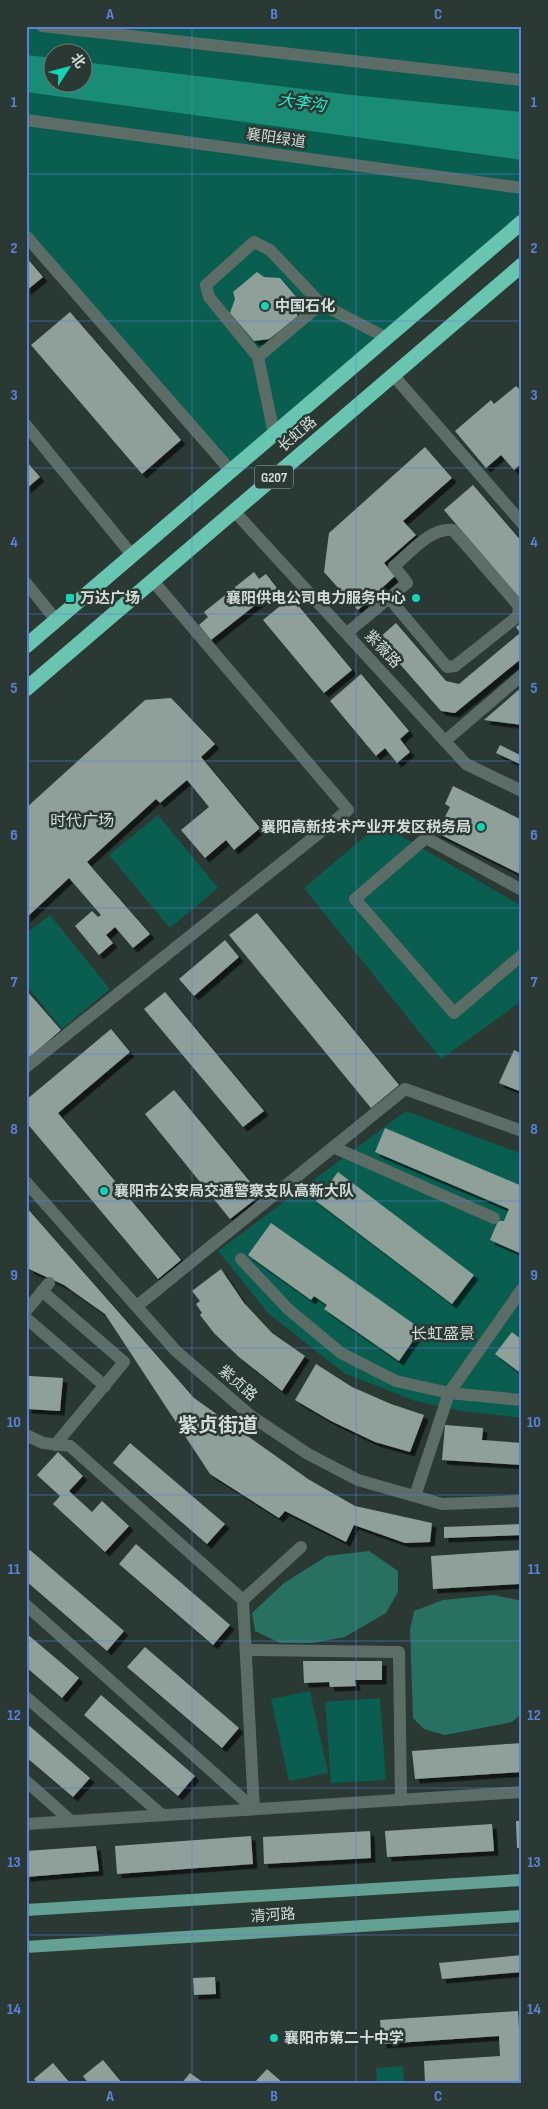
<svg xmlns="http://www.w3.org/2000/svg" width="548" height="2109" font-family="'Sofia Sans Condensed','Noto Sans SC',sans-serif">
  <defs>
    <filter id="shadow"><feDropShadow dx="4.5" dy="4.5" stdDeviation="0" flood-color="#0009"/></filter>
  </defs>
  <rect width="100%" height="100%" fill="#2b3935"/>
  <g fill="#095e4f" fill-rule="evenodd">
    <path d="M 26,26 L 522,26 L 522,215 L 230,463 L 26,229 ZM 52,52 L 82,52 L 82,82 L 52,82 Z"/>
    <polygon points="158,815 218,888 170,928 109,855"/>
    <polygon points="380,824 522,906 522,1001 441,1059 304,888"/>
    <polygon points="50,915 110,989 62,1029 26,985 26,934"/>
    <polygon points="406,1111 522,1154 522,1418 462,1411 415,1401 344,1373 269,1314 218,1251"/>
    <polygon points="310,1691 328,1773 289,1781 271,1699"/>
    <polygon points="380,1698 386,1780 331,1783 325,1702"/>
    <polygon points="403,2066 404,2083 377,2083 376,2068"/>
  </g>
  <g fill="#287060">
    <polygon points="369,1551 398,1571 398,1592 386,1613 345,1637 312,1643 280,1643 255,1631 252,1613 284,1583 327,1556"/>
    <polygon points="494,1595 522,1601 522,1713 512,1722 445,1735 424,1729 413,1718 410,1630 414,1611 443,1600"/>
  </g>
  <polygon fill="#1a8c76" points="26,55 52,58 52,82 82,82 83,62 352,95 522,112 522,160 26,92"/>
  <g fill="#8fa09b" filter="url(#shadow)">
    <polygon points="26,257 43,277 26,291"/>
    <polygon points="257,272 264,277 280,278 298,299 297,317 269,339 254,341 230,313 235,299 233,292"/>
    <polygon points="70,312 181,440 142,474 31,345"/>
    <polygon points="516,386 522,392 522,463 514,470 501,455 486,468 455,431 491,400 494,404"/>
    <polygon points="425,447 452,478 403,521 416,535 384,563 395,576 358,610 324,572 329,533"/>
    <polygon points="26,461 40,477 26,489"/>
    <polygon points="473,485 522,542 522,601 444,510"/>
    <polygon points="254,572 259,579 266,574 277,588 211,640 199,625 208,617 204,612"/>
    <polygon points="291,597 352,670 324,693 263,620"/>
    <polygon points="522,622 522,658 455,713 441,711 378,639 396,623 446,681 459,684 520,633 516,627"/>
    <polygon points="361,674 409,731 400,739 410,752 397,763 385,748 376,756 330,701"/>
    <polygon points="522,687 522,725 484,720"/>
    <polygon points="171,698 215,744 201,757 260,828 234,850 226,840 205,858 181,830 209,807 187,780 160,803 156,799 87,862 150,934 133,948 115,927 106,935 113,943 99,955 75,926 92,911 98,917 101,915 69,878 26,918 26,808 145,700"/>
    <polygon points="500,745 520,755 522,752 522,765 496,753"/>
    <polygon points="453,786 522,820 522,875 437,833 450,807 445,804"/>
    <polygon points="257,913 399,1085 371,1108 229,935"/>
    <polygon points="225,940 239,957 194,996 179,979"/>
    <polygon points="26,990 61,1030 26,1060"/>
    <polygon points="165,992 264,1111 243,1127 144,1009"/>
    <polygon points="111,1029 130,1052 58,1113 181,1260 158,1279 26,1122 26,1100"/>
    <polygon points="514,1050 522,1054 522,1092 499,1083"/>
    <polygon points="174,1090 261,1195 230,1219 145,1114"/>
    <polygon points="385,1128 522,1186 522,1231 520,1235 522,1236 522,1254 490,1240 498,1221 504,1221 509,1209 375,1152"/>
    <polygon points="338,1172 474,1275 452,1304 316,1201"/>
    <polygon points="26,1207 194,1398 308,1479 355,1506 432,1523 430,1542 405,1543 354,1525 346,1542 285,1511 279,1518 210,1474 105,1314 64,1285 29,1269 28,1256 26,1257"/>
    <polygon points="271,1223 421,1329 399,1361 324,1309 327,1305 314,1296 311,1300 248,1255"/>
    <polygon points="221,1269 244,1303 272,1333 305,1356 282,1391 239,1357 214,1333 200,1315 202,1313 196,1304 200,1301 192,1291"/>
    <polygon points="512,1332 522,1340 522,1374 495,1354"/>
    <polygon points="316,1364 352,1387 391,1404 424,1415 410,1452 375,1442 331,1421 295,1400"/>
    <polygon points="29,1376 63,1378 60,1411 27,1409"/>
    <polygon points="445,1425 483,1428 482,1440 522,1443 522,1465 442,1460"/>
    <polygon points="130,1443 225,1524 207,1544 113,1463"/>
    <polygon points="58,1452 83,1476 69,1491 92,1512 102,1501 129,1526 105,1552 53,1504 60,1496 37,1475"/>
    <polygon points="522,1524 522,1535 444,1538 444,1527"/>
    <polygon points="136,1544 230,1625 213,1645 119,1564"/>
    <polygon points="30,1550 124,1631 107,1651 26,1581 26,1554"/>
    <polygon points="522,1550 522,1592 519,1592 519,1584 433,1589 431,1556"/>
    <polygon points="26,1633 79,1678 62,1698 26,1667"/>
    <polygon points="145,1647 239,1728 222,1748 127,1667"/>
    <polygon points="303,1661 382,1661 382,1680 355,1680 356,1686 330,1687 329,1682 304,1683"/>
    <polygon points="101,1695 195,1776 178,1796 84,1715"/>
    <polygon points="26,1723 90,1778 73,1797 26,1757"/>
    <polygon points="522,1743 522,1772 415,1779 412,1751"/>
    <polygon points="516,1821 522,1821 522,1848 517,1848"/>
    <polygon points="492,1824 494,1851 387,1857 385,1831"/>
    <polygon points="370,1831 371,1858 264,1864 263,1837"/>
    <polygon points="251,1836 253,1864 117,1874 115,1846"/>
    <polygon points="96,1846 99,1871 26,1877 26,1851"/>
    <polygon points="522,1955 522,1972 442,1979 439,1963"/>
    <polygon points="215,1977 216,1994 194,1995 193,1978"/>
    <polygon points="518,2011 522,2083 425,2083 424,2061 500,2056 499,2036 382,2044 380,2020"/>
    <polygon points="103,2060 122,2083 88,2083 83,2076"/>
    <polygon points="53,2063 70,2083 37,2083 34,2079"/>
    <polygon points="267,2069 283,2083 254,2083"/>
    <polygon points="190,2073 204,2083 182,2083"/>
  </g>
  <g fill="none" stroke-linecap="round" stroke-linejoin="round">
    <g stroke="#5c6c67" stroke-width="12">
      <polyline points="42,26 522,80"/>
      <polyline points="26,120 522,188"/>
      <polyline points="26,236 231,471"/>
      <polyline points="258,357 209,297 206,285 254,242 270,250 321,304"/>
      <polyline points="393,375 522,523"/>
      <polyline points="26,425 132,555"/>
      <polyline points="274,434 258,357 321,304 387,338"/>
      <polyline points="234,511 466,764 522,791"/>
      <polyline points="26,583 56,620"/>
      <path d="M 347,633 L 389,598 L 447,667 L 455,666 L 518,616 L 519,606 L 453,530 C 431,527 410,553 394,566 L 407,583 L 389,598"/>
      <polyline points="445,741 522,675"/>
      <polyline points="522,890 426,838 355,899 454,1013 522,955"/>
      <polyline points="26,1067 348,810 153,581"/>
      <polyline points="333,1147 494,1218"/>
      <polyline points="26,1182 176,1351 251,1416 308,1454 358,1480 442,1504 522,1501"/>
      <polyline points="241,1259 288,1309 341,1353 396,1381 449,1393 522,1400"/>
      <polyline points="42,1291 124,1362 55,1445"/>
      <polyline points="137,1306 405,1089 522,1131"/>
      <polyline points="26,1311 49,1283"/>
      <polyline points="26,1318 105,1386"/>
      <polyline points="26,1435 43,1443 70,1446 243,1600 254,1809"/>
      <polyline points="415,1496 449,1393 522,1289"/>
      <polyline points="243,1600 301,1547"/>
      <polyline points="26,1605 254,1809"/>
      <polyline points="246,1650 399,1652 401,1800"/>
      <polyline points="26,1697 162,1815"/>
      <polyline points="26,1781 71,1821"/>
      <polyline points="26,1824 522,1792"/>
    </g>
    <g stroke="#64a192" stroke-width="12">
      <polyline points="26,1910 522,1880"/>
      <polyline points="26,1947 522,1916"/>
    </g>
    <g stroke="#69c5af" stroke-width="15">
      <polyline points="26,646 522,222"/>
      <polyline points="26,689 522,265"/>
    </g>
  </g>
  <path fill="none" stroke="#5d80d8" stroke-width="1" stroke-opacity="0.55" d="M 192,26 L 192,2083M 356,26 L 356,2083M 26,174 L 522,174M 26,321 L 522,321M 26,468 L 522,468M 26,614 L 522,614M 26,761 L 522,761M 26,908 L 522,908M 26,1054 L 522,1054M 26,1201 L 522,1201M 26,1348 L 522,1348M 26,1495 L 522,1495M 26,1641 L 522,1641M 26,1788 L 522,1788M 26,1935 L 522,1935"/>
  <g fill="#11d5b4" stroke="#2b3935" stroke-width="2">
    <circle cx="265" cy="306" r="5"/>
    <rect x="65" y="593" width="10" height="10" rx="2.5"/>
    <circle cx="416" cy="598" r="5"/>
    <circle cx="481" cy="827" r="5"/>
    <circle cx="104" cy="1191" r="5"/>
    <circle cx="274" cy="2038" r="5"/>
  </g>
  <g text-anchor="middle" stroke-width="5" stroke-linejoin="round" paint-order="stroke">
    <rect fill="#2b3935" stroke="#a1aba8" stroke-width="1" x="255" y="465.5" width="38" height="23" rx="4"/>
    <g font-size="14" font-weight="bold" fill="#d3dcd9">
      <text x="274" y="482">G207</text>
    </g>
    <g font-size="15" fill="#d3dcd9" stroke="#2b3935">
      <text transform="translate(276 138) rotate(8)" y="5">襄阳绿道</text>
      <text transform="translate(297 434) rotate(-41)" y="5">长虹路</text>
      <text transform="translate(383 649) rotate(47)" y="5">紫薇路</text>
      <text transform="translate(238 1383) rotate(41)" y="5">紫贞路</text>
      <text transform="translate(273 1915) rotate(-4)" y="5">清河路</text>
    </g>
    <g font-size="15" font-weight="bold" fill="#d3dcd9" stroke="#2b3935" text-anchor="start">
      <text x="275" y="311">中国石化</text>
      <text x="80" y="603">万达广场</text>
      <text x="406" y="603" text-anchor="end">襄阳供电公司电力服务中心</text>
      <text x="471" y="832" text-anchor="end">襄阳高新技术产业开发区税务局</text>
      <text x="114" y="1196">襄阳市公安局交通警察支队高新大队</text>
      <text x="284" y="2043">襄阳市第二十中学</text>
    </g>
    <g font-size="16" font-style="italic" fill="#27f4cf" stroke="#2b3935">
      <text transform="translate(302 102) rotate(8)" y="6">大李沟</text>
    </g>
    <g font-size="16" fill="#d3dcd9" stroke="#2b3935">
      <text x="82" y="826">时代广场</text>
      <text x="443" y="1339">长虹盛景</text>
    </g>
    <g font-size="20" font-weight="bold" fill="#d3dcd9" stroke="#2b3935">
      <text x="218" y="1432">紫贞街道</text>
    </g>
  </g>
  <rect width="548" height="2109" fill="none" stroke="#2b3935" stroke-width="55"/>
  <g transform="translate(68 68) rotate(54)"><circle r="24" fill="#2b3935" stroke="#6e7a77"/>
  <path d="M0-4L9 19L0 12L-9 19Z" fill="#11d5b4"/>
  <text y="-8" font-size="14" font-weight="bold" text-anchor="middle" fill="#d3dcd9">北</text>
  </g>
  <rect x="28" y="28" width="492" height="2054" fill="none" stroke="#5d80d8" stroke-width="2"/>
  <g font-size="16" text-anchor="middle" font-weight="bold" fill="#5d80d8">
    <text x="110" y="19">A</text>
    <text x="274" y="19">B</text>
    <text x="438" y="19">C</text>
    <text x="14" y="107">1</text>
    <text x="534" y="107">1</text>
    <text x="14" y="253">2</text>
    <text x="534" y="253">2</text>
    <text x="14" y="400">3</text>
    <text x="534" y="400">3</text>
    <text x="14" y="547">4</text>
    <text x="534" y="547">4</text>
    <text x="14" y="693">5</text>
    <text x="534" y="693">5</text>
    <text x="14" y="840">6</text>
    <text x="534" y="840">6</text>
    <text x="14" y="987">7</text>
    <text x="534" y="987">7</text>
    <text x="14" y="1134">8</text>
    <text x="534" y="1134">8</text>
    <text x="14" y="1280">9</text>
    <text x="534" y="1280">9</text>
    <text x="14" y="1427">10</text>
    <text x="534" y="1427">10</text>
    <text x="14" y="1574">11</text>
    <text x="534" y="1574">11</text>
    <text x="14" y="1720">12</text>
    <text x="534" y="1720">12</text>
    <text x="14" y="1867">13</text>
    <text x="534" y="1867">13</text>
    <text x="14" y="2014">14</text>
    <text x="534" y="2014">14</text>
    <text x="110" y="2101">A</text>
    <text x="274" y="2101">B</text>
    <text x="438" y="2101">C</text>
  </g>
</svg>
